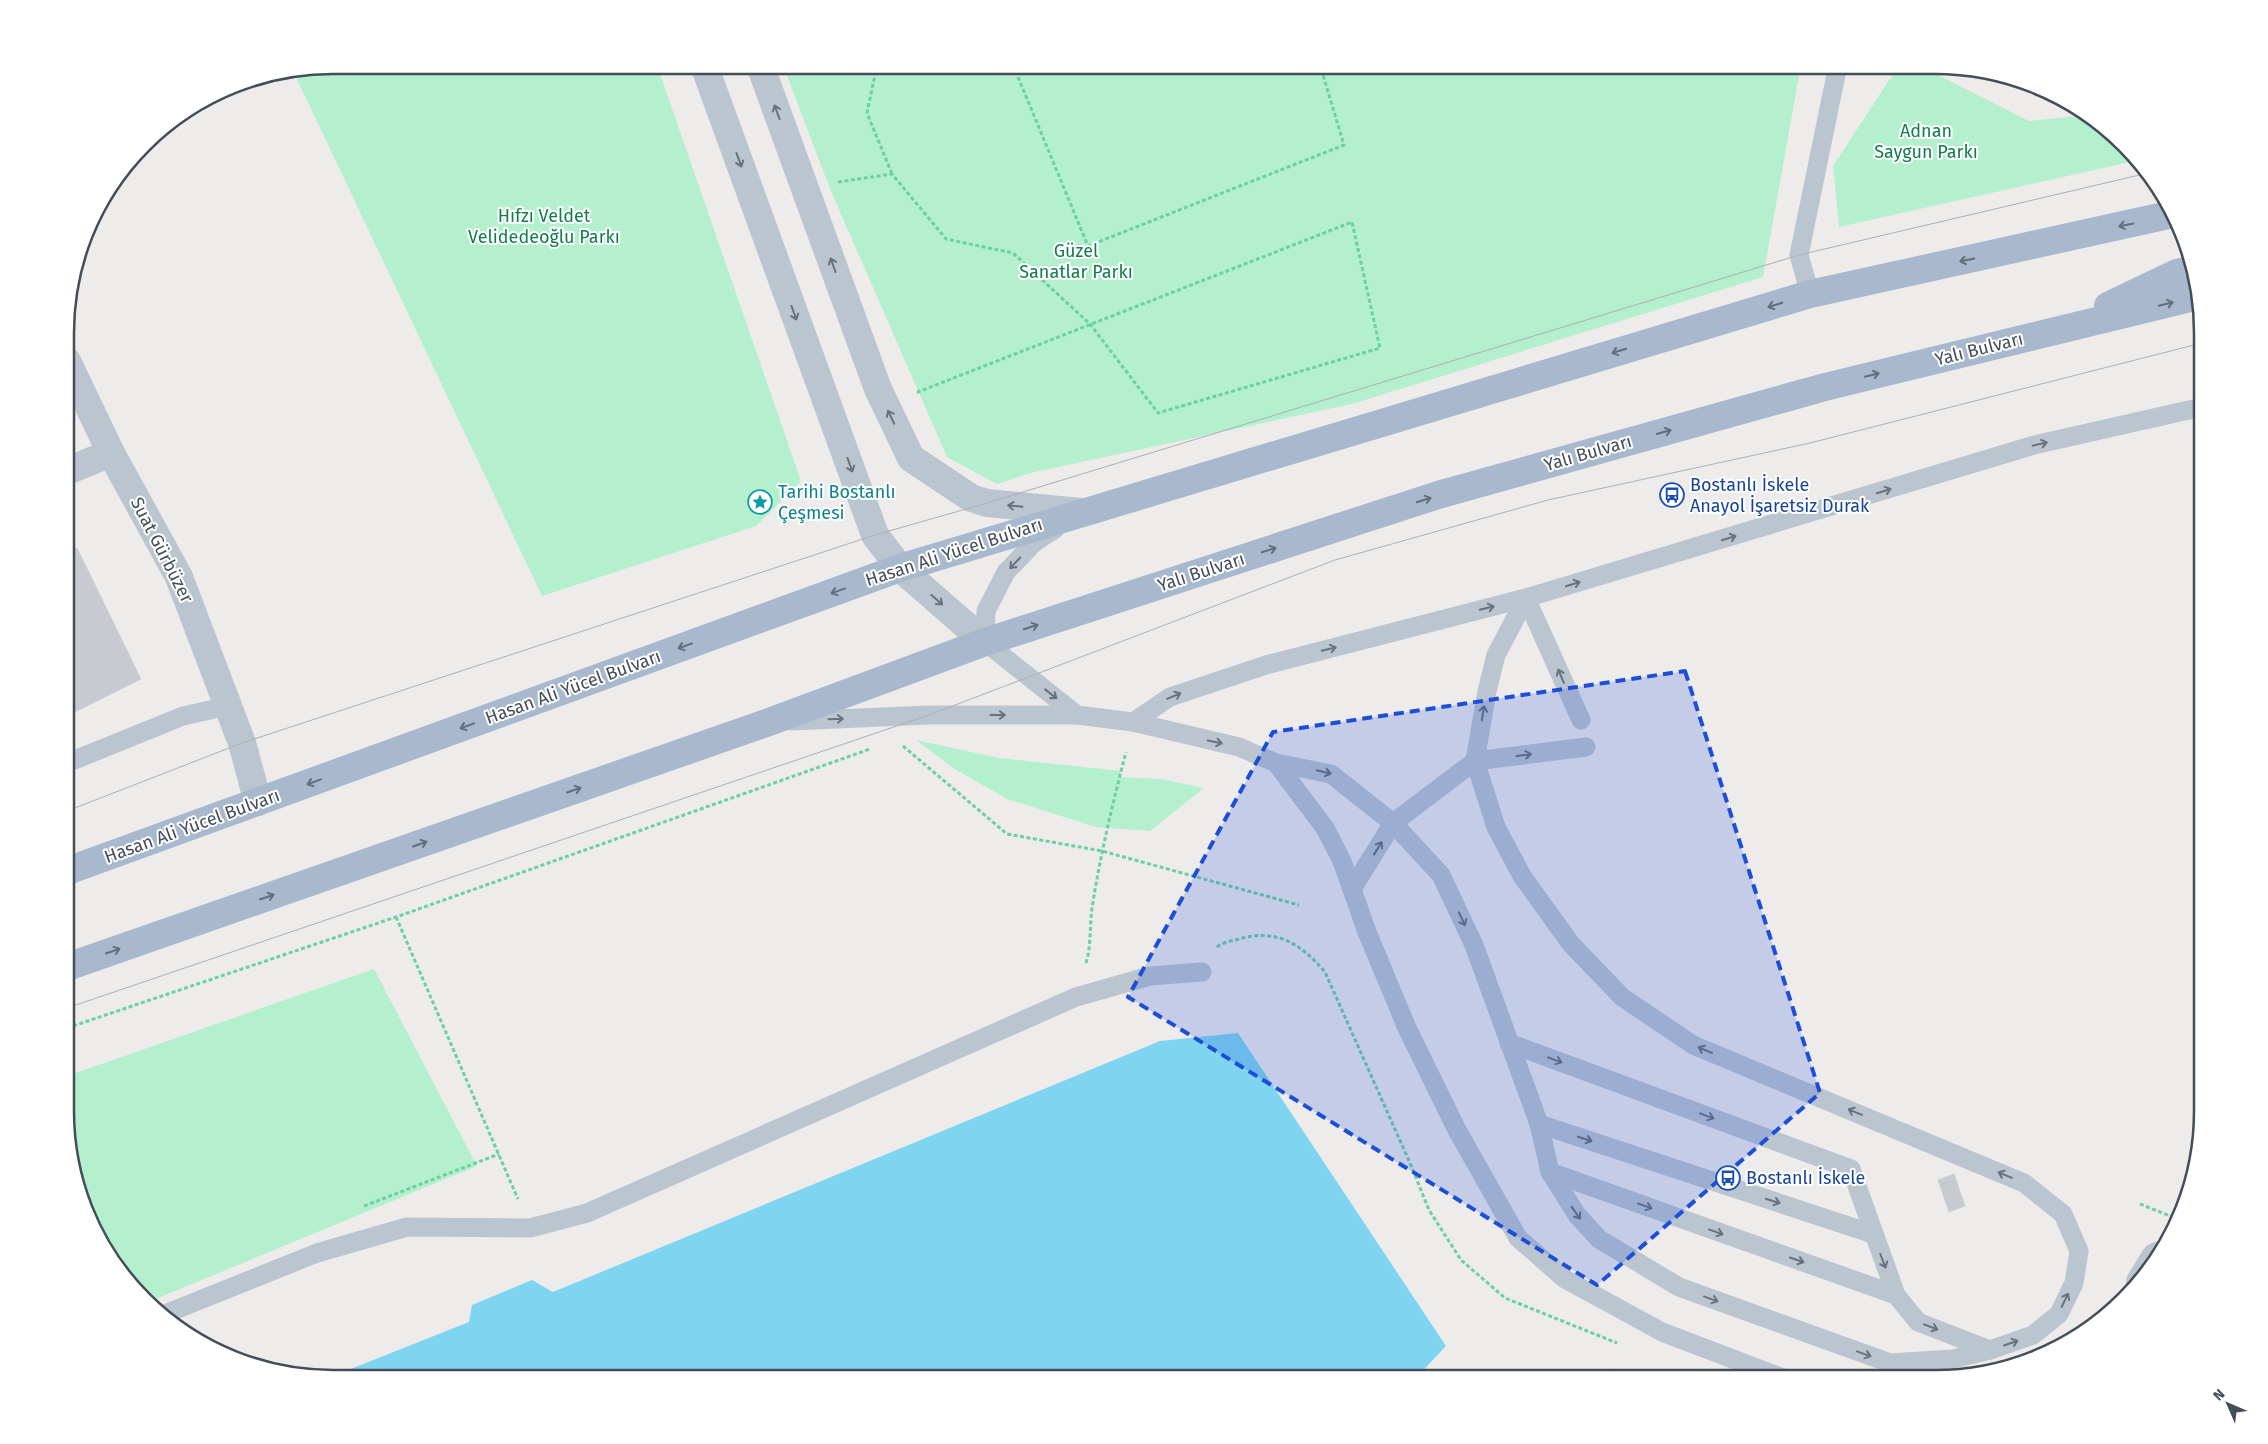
<svg xmlns="http://www.w3.org/2000/svg" width="2268" height="1444" font-family="'Fira Sans',sans-serif">
  <rect width="100%" height="100%" fill="#eeebeb"/>
  <g fill="#b5f0ce">
    <polygon points="333,65 657,65 801,481 756,526 542,596 294,73"/>
    <polygon points="783,65 1801,65 1763,277 1352,404 1030,473 997,484 947,457 830,189"/>
    <polygon points="1899,65 1918,65 2029,121 2089,115 2139,160 1839,227 1833,166"/>
    <polygon points="916,740 999,758 1121,771 1119,777 1161,779 1204,788 1150,831 1096,827 1007,799 953,768"/>
    <polygon points="374,969 477,1166 151,1301 110,1260 79,1197 67,1146 67,1076"/>
  </g>
  <polygon fill="#7fd5f0" points="1238,1033 1446,1346 1415,1379 328,1378 469,1322 472,1305 532,1280 553,1292 1160,1041"/>
  <g fill="#c7cad1" stroke="#ced1d8">
    <polygon points="77,548 141,679 67,716 67,553"/>
    <polygon points="1954,1174 1965,1206 1949,1212 1938,1180"/>
    <polygon points="1609,1369 1637,1379 1605,1379"/>
  </g>
  <g fill="none" stroke-linecap="round" stroke-linejoin="round">
    <g stroke="#6bd0a2" stroke-width="3" stroke-dasharray="4 2.5" stroke-linecap="butt">
      <polyline points="877,65 867,113 892,174"/>
      <polyline points="1013,65 1088,246 1344,145 1320,65"/>
      <polyline points="838,182 892,174 946,239 1013,253 1090,324 1158,413 1380,348 1352,222 918,392 915,392"/>
      <polyline points="903,746 1007,834 1102,851 1299,905"/>
      <polyline points="396,917 518,1199"/>
      <path d="M 1217,947 C 1223,942 1232,941 1239,939 C 1277,928 1301,944 1325,972 L 1410,1163 L 1429,1210 L 1461,1260 L 1505,1298 L 1617,1343"/>
      <path d="M 1086,963 C 1092,943 1089,923 1093,902 C 1101,852 1113,802 1126,752"/>
      <polyline points="67,1028 396,917 870,749"/>
      <polyline points="2140,1204 2178,1219"/>
      <polyline points="364,1206 499,1154"/>
    </g>
    <g stroke="#bbc5cf" stroke-width="19">
      <polyline points="1810,294 1799,255 1838,65"/>
      <polyline points="1055,529 1035,542 1006,572 986,611 985,642 1077,715 1133,722 1239,747 1276,763 1331,774 1393,823 1441,875 1474,945 1539,1124 1550,1172 1577,1215 1599,1239 1679,1287 1890,1363 1953,1359 1990,1350 2033,1335 2059,1314 2074,1283 2079,1251 2063,1214 2024,1183 1693,1045 1622,997 1571,944 1522,876 1496,827 1475,761 1487,691 1496,655 1526,598"/>
      <polyline points="1526,598 1581,720"/>
      <polyline points="791,721 929,715 1077,715"/>
      <polyline points="1133,722 1170,697 1266,665 1526,598 2034,445 2202,407"/>
      <polyline points="67,763 183,716 228,706"/>
      <polyline points="1276,763 1325,828 1342,861 1367,932 1407,1028 1457,1130 1518,1238 1565,1279 1662,1332 1783,1378"/>
      <polyline points="1352,889 1393,823 1475,761 1586,747"/>
      <polyline points="1509,1043 1851,1169 1896,1295 1918,1322 1990,1350"/>
      <polyline points="1539,1124 1873,1234"/>
      <polyline points="1550,1172 1896,1295"/>
      <polyline points="165,1314 317,1253 407,1227 530,1228 587,1213 1076,997 1150,976 1202,972"/>
    </g>
    <g stroke="#bbc5cf" stroke-width="28">
      <polyline points="704,65 875,535 900,568 985,642"/>
      <polyline points="760,65 878,389 911,458 971,498 987,503 1081,512"/>
      <polyline points="67,361 111,453 179,577 242,743 258,802"/>
      <polyline points="67,471 111,453"/>
      <polyline points="2140,1282 2155,1257 2160,1255"/>
    </g>
    <g stroke="#a8b9cd" stroke-width="28">
      <polyline points="2108,306 2177,273 2195,269"/>
      <polyline points="67,871 900,568 1810,294 2173,214"/>
      <polyline points="67,967 769,722 985,642 1438,495 1825,387 2199,296"/>
    </g>
    <g stroke="#adb0b6" stroke-width="1">
      <polyline points="67,811 242,743 875,535 987,503 1799,255 2148,173"/>
      <polyline points="67,1008 929,715 1335,560 1548,500 1810,443 2202,343"/>
    </g>
  </g>
  <defs><path id="oneway-shaft" d="M-6 0H5M1.5-3L5.5 0L1.5 3" fill="none" stroke-width="1.6" stroke-linecap="round" stroke-linejoin="round" transform="scale(1.25)"/></defs>
  <g stroke="#67727c">
    <use href="#oneway-shaft" transform="translate(777 112) rotate(-110)"/>
    <use href="#oneway-shaft" transform="translate(739 160) rotate(70)"/>
    <use href="#oneway-shaft" transform="translate(833 265) rotate(-110)"/>
    <use href="#oneway-shaft" transform="translate(794 313) rotate(70)"/>
    <use href="#oneway-shaft" transform="translate(891 417) rotate(-116)"/>
    <use href="#oneway-shaft" transform="translate(2040 444) rotate(-13)"/>
    <use href="#oneway-shaft" transform="translate(850 465) rotate(70)"/>
    <use href="#oneway-shaft" transform="translate(1884 491) rotate(-17)"/>
    <use href="#oneway-shaft" transform="translate(1015 506) rotate(-175)"/>
    <use href="#oneway-shaft" transform="translate(1729 538) rotate(-17)"/>
    <use href="#oneway-shaft" transform="translate(1015 563) rotate(133)"/>
    <use href="#oneway-shaft" transform="translate(1573 584) rotate(-17)"/>
    <use href="#oneway-shaft" transform="translate(937 600) rotate(41)"/>
    <use href="#oneway-shaft" transform="translate(1487 608) rotate(-14)"/>
    <use href="#oneway-shaft" transform="translate(1329 649) rotate(-14)"/>
    <use href="#oneway-shaft" transform="translate(1561 676) rotate(-113)"/>
    <use href="#oneway-shaft" transform="translate(1051 694) rotate(38)"/>
    <use href="#oneway-shaft" transform="translate(1174 696) rotate(-23)"/>
    <use href="#oneway-shaft" transform="translate(1483 713) rotate(-81)"/>
    <use href="#oneway-shaft" transform="translate(998 715)"/>
    <use href="#oneway-shaft" transform="translate(836 719) rotate(-2)"/>
    <use href="#oneway-shaft" transform="translate(1215 742) rotate(12)"/>
    <use href="#oneway-shaft" transform="translate(1524 755) rotate(-7)"/>
    <use href="#oneway-shaft" transform="translate(1324 772) rotate(13)"/>
    <use href="#oneway-shaft" transform="translate(1378 848) rotate(-58)"/>
    <use href="#oneway-shaft" transform="translate(1462 919) rotate(65)"/>
    <use href="#oneway-shaft" transform="translate(1705 1050) rotate(-157)"/>
    <use href="#oneway-shaft" transform="translate(1555 1060) rotate(20)"/>
    <use href="#oneway-shaft" transform="translate(1855 1112) rotate(-157)"/>
    <use href="#oneway-shaft" transform="translate(1707 1116) rotate(20)"/>
    <use href="#oneway-shaft" transform="translate(1585 1139) rotate(18)"/>
    <use href="#oneway-shaft" transform="translate(2005 1175) rotate(-157)"/>
    <use href="#oneway-shaft" transform="translate(1773 1201) rotate(18)"/>
    <use href="#oneway-shaft" transform="translate(1645 1206) rotate(20)"/>
    <use href="#oneway-shaft" transform="translate(1576 1213) rotate(54)"/>
    <use href="#oneway-shaft" transform="translate(1716 1232) rotate(20)"/>
    <use href="#oneway-shaft" transform="translate(1797 1260) rotate(19)"/>
    <use href="#oneway-shaft" transform="translate(1883 1261) rotate(69)"/>
    <use href="#oneway-shaft" transform="translate(1711 1299) rotate(20)"/>
    <use href="#oneway-shaft" transform="translate(2065 1300) rotate(-64)"/>
    <use href="#oneway-shaft" transform="translate(1931 1327) rotate(21)"/>
    <use href="#oneway-shaft" transform="translate(2011 1343) rotate(-19)"/>
    <use href="#oneway-shaft" transform="translate(1864 1354) rotate(20)"/>
  </g>
  <g stroke="#616e7c">
    <use href="#oneway-shaft" transform="translate(2126 225) rotate(168)"/>
    <use href="#oneway-shaft" transform="translate(1967 260) rotate(168)"/>
    <use href="#oneway-shaft" transform="translate(2166 304) rotate(-13)"/>
    <use href="#oneway-shaft" transform="translate(1775 305) rotate(163)"/>
    <use href="#oneway-shaft" transform="translate(1619 351) rotate(163)"/>
    <use href="#oneway-shaft" transform="translate(1872 375) rotate(-14)"/>
    <use href="#oneway-shaft" transform="translate(1664 432) rotate(-16)"/>
    <use href="#oneway-shaft" transform="translate(1424 500) rotate(-18)"/>
    <use href="#oneway-shaft" transform="translate(1269 550) rotate(-18)"/>
    <use href="#oneway-shaft" transform="translate(838 591) rotate(160)"/>
    <use href="#oneway-shaft" transform="translate(1031 627) rotate(-18)"/>
    <use href="#oneway-shaft" transform="translate(685 646) rotate(160)"/>
    <use href="#oneway-shaft" transform="translate(467 726) rotate(160)"/>
    <use href="#oneway-shaft" transform="translate(314 782) rotate(160)"/>
    <use href="#oneway-shaft" transform="translate(574 790) rotate(-19)"/>
    <use href="#oneway-shaft" transform="translate(420 844) rotate(-19)"/>
    <use href="#oneway-shaft" transform="translate(267 897) rotate(-19)"/>
    <use href="#oneway-shaft" transform="translate(113 951) rotate(-19)"/>
  </g>
  <path fill="#1d4ed8" fill-opacity="0.2" stroke="#1d4ed8" stroke-width="4" stroke-dasharray="10 6" stroke-linejoin="round" d="M 1685,671 L 1820,1093 L 1597,1285 L 1128,997 L 1273,732 Z"/>
  <defs>
    <g id="bus-ring" transform="scale(1.25)"><circle r="9.5" fill="#fff" stroke="#1a4fb4" stroke-width="1.5"/><path d="M-5-6H5V4H4V6H2V4H-2V6H-4V4H-5ZM-3.5-4V0h7V-4ZM-3.5 1.2v1.5H-2V1.2ZM2 1.2v1.5H3.5V1.2Z" fill="#1a4fb4"/></g>
    <g id="sight-ring" transform="scale(1.25)"><circle r="9.5" fill="#fff" stroke="#0f9aa8" stroke-width="1.5"/><path d="M0-6L1.8-2.2L6-1.7L2.9 1.2L3.7 5.4L0 3.3L-3.7 5.4L-2.9 1.2L-6-1.7L-1.8-2.2Z" fill="#0f9aa8"/></g>
  </defs>
  <g fill-rule="evenodd">
    <use href="#bus-ring" x="1672" y="495"/>
    <use href="#sight-ring" x="760" y="502"/>
    <use href="#bus-ring" x="1728" y="1178"/>
  </g>
  <g text-anchor="middle" stroke-width="4" stroke-linejoin="round" paint-order="stroke">
    <g font-size="18" fill="#117d4b" stroke="#fff">
      <text x="1926" y="137">Adnan<tspan x="1926" dy="21">Saygun Parkı</tspan></text>
      <text x="544" y="222">Hıfzı Veldet<tspan x="544" dy="21">Velidedeoğlu Parkı</tspan></text>
      <text x="1076" y="257">Güzel<tspan x="1076" dy="21">Sanatlar Parkı</tspan></text>
    </g>
    <g font-size="18" fill="#434e59" stroke="#fff">
      <text transform="translate(1979 349) rotate(-14)" y="6">Yalı Bulvarı</text>
      <text transform="translate(1588 453) rotate(-16)" y="6">Yalı Bulvarı</text>
      <text transform="translate(162 550) rotate(63)" y="6">Suat Gürbüzer</text>
      <text transform="translate(954 552) rotate(-18)" y="6">Hasan Ali Yücel Bulvarı</text>
      <text transform="translate(1201 572) rotate(-18)" y="6">Yalı Bulvarı</text>
      <text transform="translate(573 687) rotate(-20)" y="6">Hasan Ali Yücel Bulvarı</text>
      <text transform="translate(192 826) rotate(-20)" y="6">Hasan Ali Yücel Bulvarı</text>
    </g>
    <g font-size="18" fill="#164399" stroke="#fff" text-anchor="start">
      <text x="1690" y="491">Bostanlı İskele<tspan x="1690" dy="21">Anayol İşaretsiz Durak</tspan></text>
      <text x="1746" y="1184">Bostanlı İskele</text>
    </g>
    <g font-size="18" fill="#0d838f" stroke="#fff" text-anchor="start">
      <text x="778" y="498">Tarihi Bostanlı<tspan x="778" dy="21">Çeşmesi</tspan></text>
    </g>
  </g>
  <path d="M0 0H2268V1444H0ZM333 74H1935A259 259 0 0 1 2194 333V1111A259 259 0 0 1 1935 1370H333A259 259 0 0 1 74 1111V333A259 259 0 0 1 333 74Z" fill="#fff" fill-rule="evenodd"/>
  <path fill="none" stroke="#434e59" stroke-width="2.5" d="M333 74H1935A259 259 0 0 1 2194 333V1111A259 259 0 0 1 1935 1370H333A259 259 0 0 1 74 1111V333A259 259 0 0 1 333 74Z"/>
  <g transform="translate(2228 1404) rotate(315)" stroke="#ffffff" stroke-width="4" paint-order="stroke">
  <path d="M0-4L9 19L0 12L-9 19Z" fill="#434e59"/>
  <text y="-8" font-size="14" font-weight="bold" text-anchor="middle" fill="#434e59">N</text>
  </g>
</svg>
